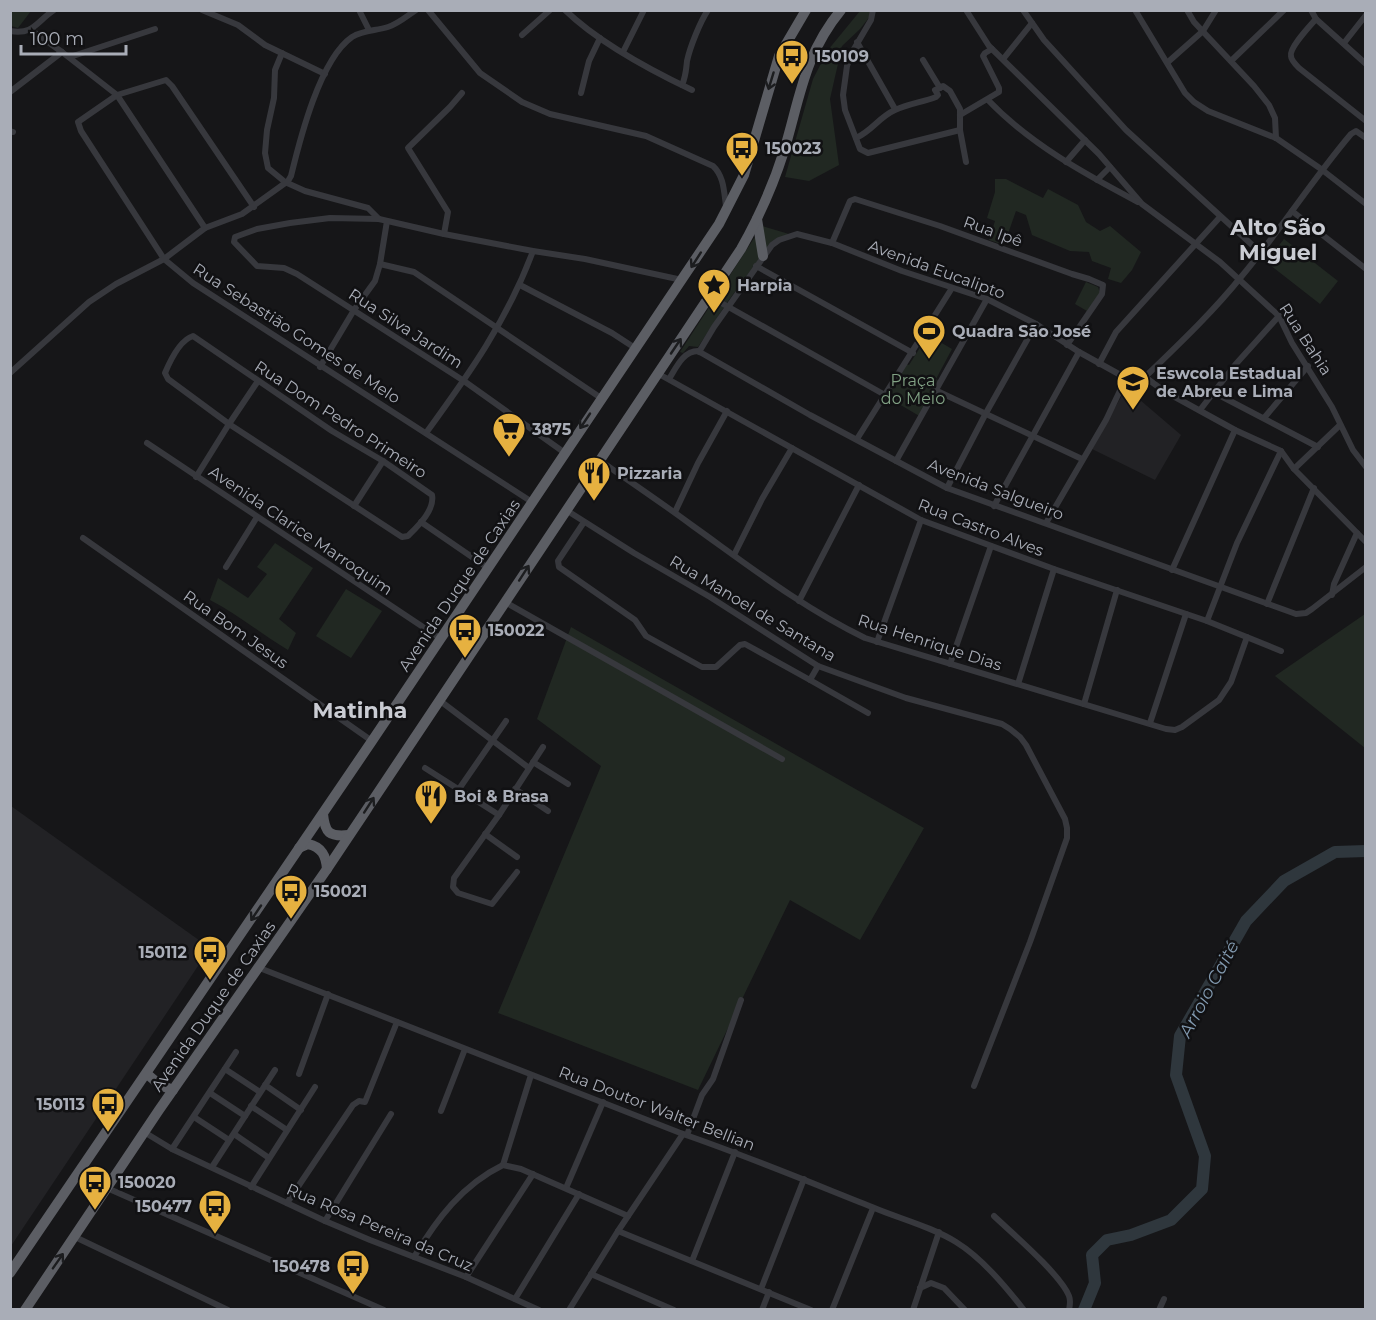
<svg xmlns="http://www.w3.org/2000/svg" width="1376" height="1320" font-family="Montserrat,sans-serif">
  <rect width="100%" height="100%" fill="#161618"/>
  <g fill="#222225">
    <polygon points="1126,388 1181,435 1155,480 1092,449"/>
    <polygon points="11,806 210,948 11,1246"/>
  </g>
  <g fill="#212822">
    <polygon points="11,10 31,10 31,11 18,28 11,26"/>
    <polygon points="860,11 874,11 860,29 842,46 830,99 839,165 809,181 785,177 813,79 828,50"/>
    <polygon points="995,179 1006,179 1043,198 1048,189 1078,205 1086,222 1100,231 1110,226 1141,252 1132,270 1121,283 1108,279 1111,268 1092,261 1089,252 1070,251 1032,235 1026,215 1016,211 1004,245 989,240 995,221 987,218 995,192"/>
    <polygon points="762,226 789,234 771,243 726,304 698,347 689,346 683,353 680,352"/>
    <polygon points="1284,239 1338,281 1320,304 1266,262"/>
    <polygon points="1086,282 1098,287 1100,293 1087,311 1075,304"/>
    <polygon points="928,335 952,349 936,379 939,381 921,417 882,394 904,363 909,365"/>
    <path d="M 275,543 L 313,568 L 279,619 L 296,633 L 288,650 C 261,634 239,615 210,600 L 218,578 L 248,598 L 267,574 L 257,567 Z"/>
    <polygon points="346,589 382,611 351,658 316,636"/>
    <polygon points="1365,614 1365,748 1275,676"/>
    <polygon points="571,627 924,828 860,940 790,900 698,1090 498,1013 601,766 537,719"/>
  </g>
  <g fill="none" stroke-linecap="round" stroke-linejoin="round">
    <polyline stroke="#2f373d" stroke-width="12" points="1084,1310 1095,1283 1092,1255 1107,1240 1131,1235 1171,1220 1202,1189 1205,1156 1176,1075 1180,1036 1246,921 1284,881 1335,852 1366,851"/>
    <g stroke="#37383d" stroke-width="6">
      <polyline points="202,10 238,25 265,45 325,74"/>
      <polyline points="359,10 369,30"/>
      <path d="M 428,10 L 480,73 L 522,102 L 550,114 L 646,136 L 713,166 C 724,176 724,192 726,206"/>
      <path d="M 565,10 C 598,42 650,70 692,90"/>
      <polyline points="873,10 871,20 851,54 847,66 843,95 845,110 860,149 868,153 960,130"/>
      <polyline points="966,10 989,46 1099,154 1142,204 1220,262 1279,316 1292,343 1332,407 1353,450 1366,467"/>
      <polyline points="1023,10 1044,40 1126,130 1261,253"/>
      <polyline points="1135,10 1185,93 1194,102 1208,111 1276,138 1321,169 1366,204"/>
      <polyline points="1187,10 1194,22 1254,86 1269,105 1275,118 1276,138"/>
      <polyline points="1311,10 1316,19 1366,64"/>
      <path d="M 1316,19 C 1310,26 1289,48 1291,56 C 1291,60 1296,65 1299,68 L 1366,121"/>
      <polyline points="31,30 62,52 117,95 205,228"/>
      <path d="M 10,31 C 34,35 36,22 54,10"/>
      <polyline points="522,35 550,10"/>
      <polyline points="857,42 895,109"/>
      <polyline points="1344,43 1366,15"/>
      <polyline points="623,52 644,10"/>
      <polyline points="282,53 275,70 274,98 267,130 265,153 268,168 285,182 305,191 368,208 379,219"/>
      <polyline points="70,57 155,29"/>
      <polyline points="1004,58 1032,23"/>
      <polyline points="923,60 940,88 943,86 950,91 960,109 960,130 966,162"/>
      <polyline points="1231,61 1284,10"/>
      <polyline points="1168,62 1203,31 1216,10"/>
      <path d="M 682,85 C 686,76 686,70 687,61 C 690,47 700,22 708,10"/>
      <polyline points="10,92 62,52"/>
      <polyline points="581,93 589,61 600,38"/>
      <path d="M 988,100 C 1030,144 1085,174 1138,202"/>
      <polyline points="960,115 999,92 999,88 983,56 985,53 992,49"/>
      <polyline points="10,131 13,132"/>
      <path d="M 856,138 C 872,131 879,117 895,110 C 908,104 923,102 936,97 L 938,95 L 935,90 L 940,88"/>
      <polyline points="1066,162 1085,140"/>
      <polyline points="1097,180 1110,167"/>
      <polyline points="254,207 172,86 166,80 117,95 78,122 81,131 164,259 193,283 532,502"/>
      <polyline points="1292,211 1366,269"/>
      <polyline points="444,234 448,212 408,148 450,107 462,93"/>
      <polyline points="832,243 850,201 855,199 940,226 1072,274 1089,279 1103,285 1102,294 1067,345"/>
      <polyline points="380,264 414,272 601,398"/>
      <polyline points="756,266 913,353"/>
      <polyline points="520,285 612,333 635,348"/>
      <polyline points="709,296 885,395"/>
      <path d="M 193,336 L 332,431 L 383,461 L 432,495 C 435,510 418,526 408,536 L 402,537 L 229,424 L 168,379 L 165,373 C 170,361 180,340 193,336 Z"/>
      <polyline points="699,352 714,327 772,245 779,240 797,234 832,243 902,271 987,299 1036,324 1079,352 1126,378 1138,379 1145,377 1164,391 1235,430 1281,451 1294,469 1366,542"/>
      <polyline points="1099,364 1116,332 1220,217"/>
      <polyline points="320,367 354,310 375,281 380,264 387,221"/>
      <path d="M 10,373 L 89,302 L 116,284 L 164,259 L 205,228 L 242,214 L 288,181 L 291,176 C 300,139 320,59 352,37 C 364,30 375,31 388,27 C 398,24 407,16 416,10"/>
      <polyline points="657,373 921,520 1054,569 1207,621 1281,651"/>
      <path d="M 1145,377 C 1178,345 1212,313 1241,277 C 1280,231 1312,180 1351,134 L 1356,131 L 1366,138"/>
      <path d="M 669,379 C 676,368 683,351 698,351 L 810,415 L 947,488 L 1296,614 L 1306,613 L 1312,609 L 1366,567"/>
      <polyline points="935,390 1082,459"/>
      <polyline points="1213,392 1318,447"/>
      <polyline points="1200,410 1235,365 1279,316"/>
      <polyline points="1264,418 1308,366"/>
      <path d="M 426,433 C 469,374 507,321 533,251"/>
      <polyline points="857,439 952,288"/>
      <polyline points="147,443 441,639"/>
      <polyline points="565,453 464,381 297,274 284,268 257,266 234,242 235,237 257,229 290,223 330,218 379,219 444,234 533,251 585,259 682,280"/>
      <path d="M 599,460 C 631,482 662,503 693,526 C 749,566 803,608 865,638 L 1166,729 L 1175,730 L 1182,727 L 1219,700 L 1231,682 L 1247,637"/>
      <polyline points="896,461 987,299"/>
      <polyline points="1294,469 1340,425"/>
      <polyline points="196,477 229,424 258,381"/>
      <polyline points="947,488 986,413 1036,324"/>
      <polyline points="354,506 383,461"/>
      <polyline points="994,506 1079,352"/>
      <polyline points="566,510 634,553 710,597 818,666 906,698 1002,724 1010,729 1020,737 1026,745 1065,819 1067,828 1067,838 1030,942 974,1086"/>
      <polyline points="675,512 698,463 727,411"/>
      <polyline points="421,522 488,568"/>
      <polyline points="584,522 558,561 559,567 635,620 646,636 702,667 716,667 740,645 745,644 810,680 818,666"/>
      <polyline points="1046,523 1106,420 1126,378"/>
      <polyline points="83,538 372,741"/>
      <polyline points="734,555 762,499 792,448"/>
      <polyline points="226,567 257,517"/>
      <polyline points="1172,570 1235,430"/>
      <polyline points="1332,595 1334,584 1357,533"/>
      <polyline points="799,601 859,485"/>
      <polyline points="505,602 782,759"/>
      <polyline points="1267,604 1314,488"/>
      <polyline points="1207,621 1237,543 1281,451"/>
      <polyline points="877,642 921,520"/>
      <polyline points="950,664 991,546"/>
      <polyline points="810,680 868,713"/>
      <polyline points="1018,684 1054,569"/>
      <polyline points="439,700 529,768"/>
      <polyline points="1084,704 1117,590"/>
      <polyline points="1150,723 1186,614"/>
      <polyline points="533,762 568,784"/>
      <polyline points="425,768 499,815"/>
      <polyline points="459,789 506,721"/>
      <polyline points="515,789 548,811"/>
      <polyline points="485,834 517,857"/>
      <polyline points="517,872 492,904 458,893 453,887 454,878 499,815 543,747"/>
      <path d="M 257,967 L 683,1134 C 747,1156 809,1182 872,1207 C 900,1219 930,1226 956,1242 C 982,1258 1005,1286 1024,1310"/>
      <polyline points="225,1069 260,1092"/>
      <polyline points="299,1074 328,994"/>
      <polyline points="265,1085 301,1110"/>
      <polyline points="210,1093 245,1116"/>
      <polyline points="251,1106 287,1130"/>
      <polyline points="441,1111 465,1049"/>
      <polyline points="194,1117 229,1140"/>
      <polyline points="144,1132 172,1149 325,1221 370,1240 466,1277 539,1310"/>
      <polyline points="234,1134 269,1158"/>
      <polyline points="687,1135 702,1095 713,1079 741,1000"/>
      <polyline points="172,1149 236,1052"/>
      <polyline points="503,1165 531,1075"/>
      <polyline points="212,1167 275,1070"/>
      <polyline points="251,1187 315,1087"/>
      <polyline points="107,1188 384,1310"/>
      <polyline points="566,1188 603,1102"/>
      <polyline points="287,1203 353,1105 359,1101 365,1102 397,1022"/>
      <path d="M 994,1216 C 1012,1233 1061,1275 1069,1296 C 1071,1301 1070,1304 1069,1310"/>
      <polyline points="325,1221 391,1114"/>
      <polyline points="618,1231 811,1310"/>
      <polyline points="75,1237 228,1310"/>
      <path d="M 414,1257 C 437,1219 462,1185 503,1165 L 521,1169 L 628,1216"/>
      <polyline points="692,1261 735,1152"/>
      <polyline points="591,1274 674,1310"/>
      <polyline points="466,1277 533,1174"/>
      <polyline points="920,1288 931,1283 944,1288 965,1310"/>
      <polyline points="761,1289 804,1179"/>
      <polyline points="515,1299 579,1194"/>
      <polyline points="569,1310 618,1231 683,1134"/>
      <polyline points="762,1310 769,1292"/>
      <polyline points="832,1310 873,1208"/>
      <polyline points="913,1310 939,1232"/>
      <polyline points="1159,1310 1164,1299"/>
    </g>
    <g stroke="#5c5e64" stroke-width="10">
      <polyline points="757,219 763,256"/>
      <path d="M 323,814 C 325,833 329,837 349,835"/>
      <path d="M 299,848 L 308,844 C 322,847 326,856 327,869"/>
      <polyline points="147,1074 160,1085 173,1090"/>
      <polyline points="10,1273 372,741 719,224 744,175 779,56 806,10"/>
      <path d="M 25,1310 L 159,1110 L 327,869 L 741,249 C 759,217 773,186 784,151 C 800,98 804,55 841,10"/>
    </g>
  </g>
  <defs><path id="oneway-shaft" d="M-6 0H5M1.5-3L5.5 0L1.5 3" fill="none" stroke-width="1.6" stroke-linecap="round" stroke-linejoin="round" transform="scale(1.5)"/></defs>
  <g stroke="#1c1d1f">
    <use href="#oneway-shaft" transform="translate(771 81) rotate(107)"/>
    <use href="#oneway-shaft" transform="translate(696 260) rotate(123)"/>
    <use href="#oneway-shaft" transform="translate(676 346) rotate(-56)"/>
    <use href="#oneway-shaft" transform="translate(585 421) rotate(124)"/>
    <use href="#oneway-shaft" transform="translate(524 573) rotate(-57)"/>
    <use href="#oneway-shaft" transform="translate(369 805) rotate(-57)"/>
    <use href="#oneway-shaft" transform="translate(256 913) rotate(124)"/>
    <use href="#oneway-shaft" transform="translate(58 1261) rotate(-55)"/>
  </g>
  <defs>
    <g id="bus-pin" transform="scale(1.725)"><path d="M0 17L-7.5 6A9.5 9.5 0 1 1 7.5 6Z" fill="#e6b140" stroke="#111113"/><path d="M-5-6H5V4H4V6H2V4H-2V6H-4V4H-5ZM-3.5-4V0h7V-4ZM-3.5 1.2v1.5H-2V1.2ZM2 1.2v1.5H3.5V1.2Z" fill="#111"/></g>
    <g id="sight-pin" transform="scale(1.725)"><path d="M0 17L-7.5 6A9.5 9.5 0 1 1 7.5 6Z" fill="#e6b140" stroke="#111113"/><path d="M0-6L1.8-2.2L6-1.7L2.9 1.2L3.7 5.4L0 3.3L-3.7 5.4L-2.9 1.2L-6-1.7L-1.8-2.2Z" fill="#111"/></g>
    <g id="stadium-pin" transform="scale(1.725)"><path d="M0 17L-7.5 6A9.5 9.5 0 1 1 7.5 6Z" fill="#e6b140" stroke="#111113"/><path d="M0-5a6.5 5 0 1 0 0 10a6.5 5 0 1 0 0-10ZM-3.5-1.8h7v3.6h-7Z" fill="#111"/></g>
    <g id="school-pin" transform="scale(1.725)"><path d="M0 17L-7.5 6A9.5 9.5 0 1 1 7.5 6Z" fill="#e6b140" stroke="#111113"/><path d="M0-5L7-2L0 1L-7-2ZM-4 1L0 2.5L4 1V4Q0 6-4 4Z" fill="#111"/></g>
    <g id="supermarket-pin" transform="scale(1.725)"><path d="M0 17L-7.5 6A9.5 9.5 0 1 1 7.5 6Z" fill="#e6b140" stroke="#111113"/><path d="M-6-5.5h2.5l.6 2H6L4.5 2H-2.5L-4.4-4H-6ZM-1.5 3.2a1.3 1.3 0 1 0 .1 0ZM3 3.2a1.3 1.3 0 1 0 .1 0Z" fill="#111"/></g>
    <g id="restaurant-pin" transform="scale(1.725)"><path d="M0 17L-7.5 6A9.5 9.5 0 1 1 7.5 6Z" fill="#e6b140" stroke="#111113"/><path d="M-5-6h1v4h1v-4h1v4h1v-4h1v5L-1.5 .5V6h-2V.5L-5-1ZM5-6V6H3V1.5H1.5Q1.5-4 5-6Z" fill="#111"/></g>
  </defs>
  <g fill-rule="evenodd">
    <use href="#bus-pin" x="792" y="56"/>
    <use href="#bus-pin" x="742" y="148"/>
    <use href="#sight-pin" x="714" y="285"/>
    <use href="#stadium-pin" x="929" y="331"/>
    <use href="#school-pin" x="1133" y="382"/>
    <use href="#supermarket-pin" x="509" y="429"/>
    <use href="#restaurant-pin" x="594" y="473"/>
    <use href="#bus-pin" x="465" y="630"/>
    <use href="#restaurant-pin" x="431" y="796"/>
    <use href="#bus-pin" x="291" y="891"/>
    <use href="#bus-pin" x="210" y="952"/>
    <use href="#bus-pin" x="108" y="1104"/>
    <use href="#bus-pin" x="95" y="1182"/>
    <use href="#bus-pin" x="215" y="1206"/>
    <use href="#bus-pin" x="353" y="1266"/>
  </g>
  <g text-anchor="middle" stroke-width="5" stroke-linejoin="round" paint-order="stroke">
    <g font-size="16" font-weight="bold" fill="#a9adb7" stroke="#111113" text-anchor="start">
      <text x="815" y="62">150109</text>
      <text x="765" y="154">150023</text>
      <text x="737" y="291">Harpia</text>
      <text x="952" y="337">Quadra São José</text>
      <text x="1156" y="379">Eswcola Estadual<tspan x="1156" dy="18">de Abreu e Lima</tspan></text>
      <text x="532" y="435">3875</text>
      <text x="617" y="479">Pizzaria</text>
      <text x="488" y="636">150022</text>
      <text x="454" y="802">Boi &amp; Brasa</text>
      <text x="314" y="897">150021</text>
      <text x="187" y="958" text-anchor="end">150112</text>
      <text x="85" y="1110" text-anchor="end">150113</text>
      <text x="118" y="1188">150020</text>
      <text x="192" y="1212" text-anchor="end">150477</text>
      <text x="330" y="1272" text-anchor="end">150478</text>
    </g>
    <g font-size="16" fill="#a9adb7" stroke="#111113">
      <text transform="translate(993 231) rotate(20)" y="6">Rua Ipê</text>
      <text transform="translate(937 269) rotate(20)" y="6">Avenida Eucalipto</text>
      <text transform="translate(406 328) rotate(33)" y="6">Rua Silva Jardim</text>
      <text transform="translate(297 333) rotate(33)" y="6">Rua Sebastião Gomes de Melo</text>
      <text transform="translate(1306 339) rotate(57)" y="6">Rua Bahia</text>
      <text transform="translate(341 419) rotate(33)" y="6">Rua Dom Pedro Primeiro</text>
      <text transform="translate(996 489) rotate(21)" y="6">Avenida Salgueiro</text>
      <text transform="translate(981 527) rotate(21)" y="6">Rua Castro Alves</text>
      <text transform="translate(301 530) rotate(34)" y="6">Avenida Clarice Marroquim</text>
      <text transform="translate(459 585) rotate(-56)" y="6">Avenida Duque de Caxias</text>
      <text transform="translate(753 608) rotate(31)" y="6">Rua Manoel de Santana</text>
      <text transform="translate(236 629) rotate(35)" y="6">Rua Bom Jesus</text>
      <text transform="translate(930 642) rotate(18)" y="6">Rua Henrique Dias</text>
      <text transform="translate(213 1006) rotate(-55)" y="6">Avenida Duque de Caxias</text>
      <text transform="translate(657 1108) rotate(21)" y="6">Rua Doutor Walter Bellian</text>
      <text transform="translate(380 1227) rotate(23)" y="6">Rua Rosa Pereira da Cruz</text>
    </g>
    <g font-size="16" fill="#81a184" stroke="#111113">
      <text x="913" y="386">Praça<tspan x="913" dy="18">do Meio</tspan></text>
    </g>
    <g font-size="18" font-style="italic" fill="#829ab0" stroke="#111113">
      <text transform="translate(1209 989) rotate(-62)" y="6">Arroio Caité</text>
    </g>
    <g font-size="22" font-weight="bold" fill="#caccd3" stroke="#111113">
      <text x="1278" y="235">Alto São<tspan x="1278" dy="25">Miguel</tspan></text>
      <text x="360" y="718">Matinha</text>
    </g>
  </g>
  <rect width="1376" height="1320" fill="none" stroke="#a9adb7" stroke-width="24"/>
  <path d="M21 45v9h105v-9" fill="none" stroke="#a9adb7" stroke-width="3"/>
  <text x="30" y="45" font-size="18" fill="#a9adb7" stroke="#111113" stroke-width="4.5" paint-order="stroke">100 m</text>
</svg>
